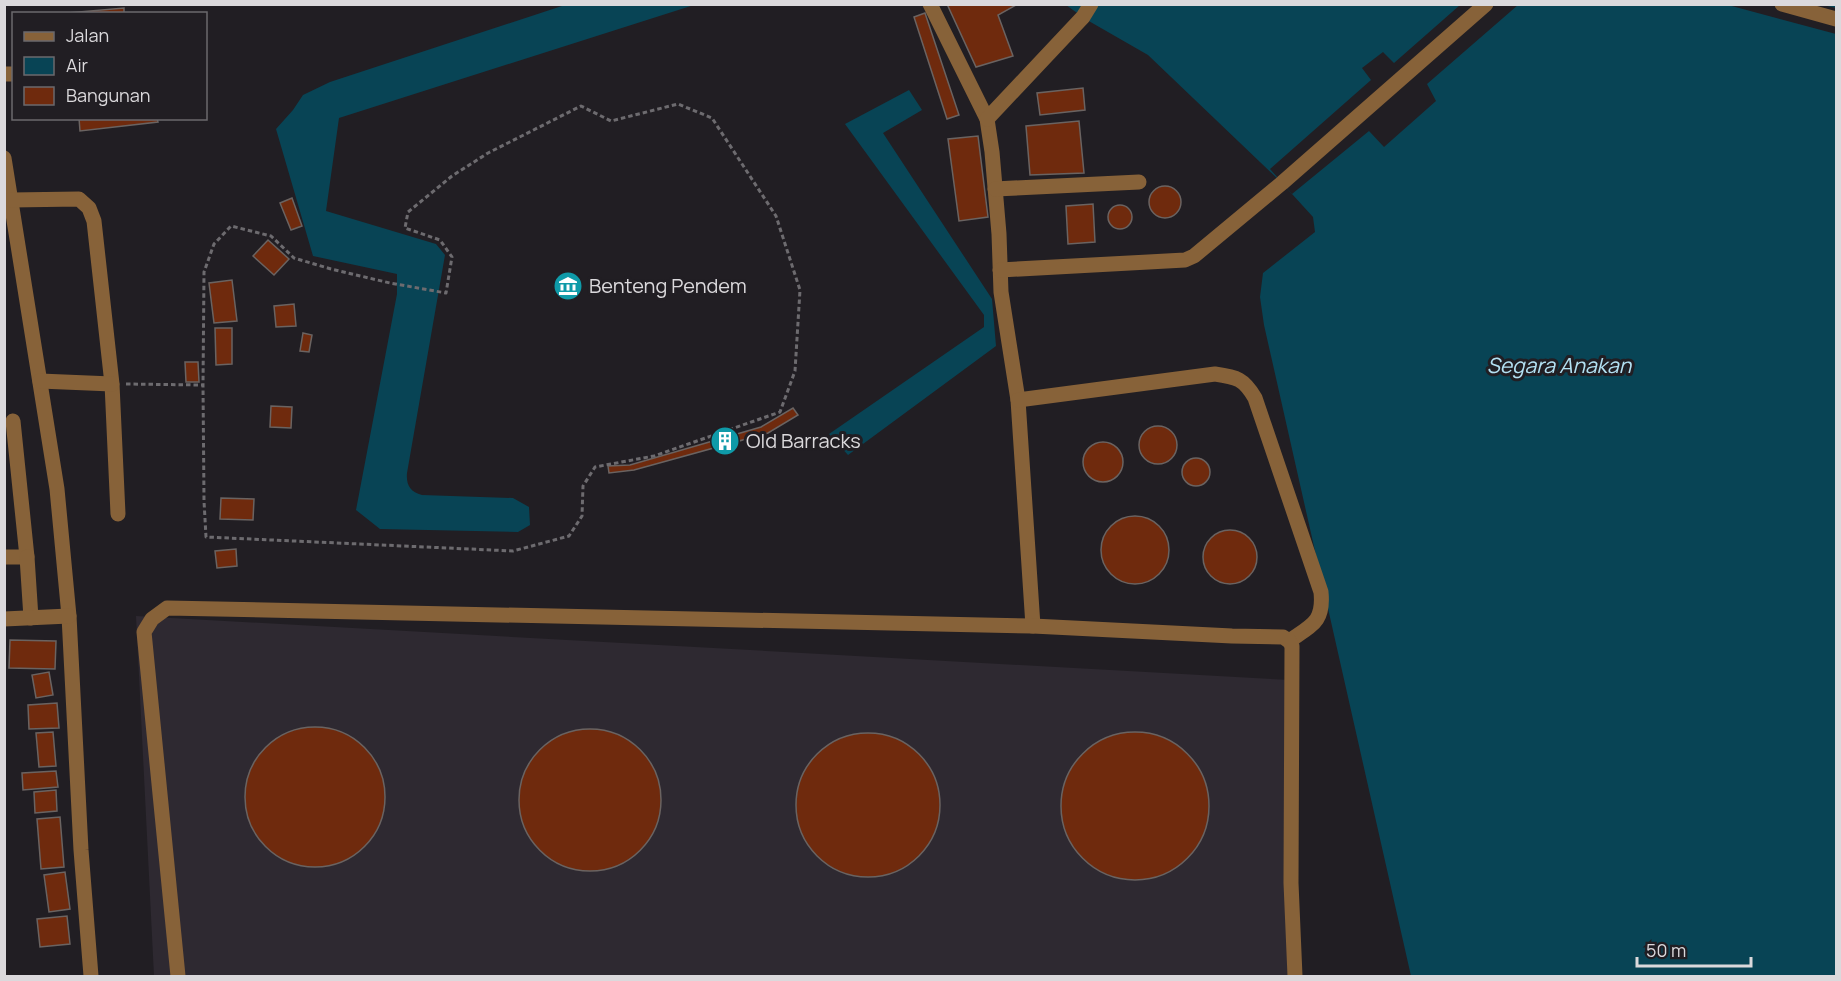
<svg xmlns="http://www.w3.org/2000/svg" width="1841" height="981" font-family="Manrope,sans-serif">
  <rect width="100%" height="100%" fill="#211e23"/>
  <polygon fill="#2e2931" points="136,616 1289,680 1298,976 154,976"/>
  <g fill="#084455">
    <path d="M 568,4 L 694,5 L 339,118 L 326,211 L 436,244 L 445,255 L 407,473 C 406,485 410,492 422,495 L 513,498 L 529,507 L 530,525 L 518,532 L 380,529 L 356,510 L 397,294 L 397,274 L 313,256 L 276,129 L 293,110 L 303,95 L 330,82 Z"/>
    <polygon points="1066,5 1836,5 1836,976 1411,976 1264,325 1260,297 1263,273 1315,232 1313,217 1282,183 1148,55 1087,20"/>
    <polygon points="909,90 922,110 883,133 992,299 996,346 848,455 829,434 984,327 984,315 845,124"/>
  </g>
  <g fill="#211e23">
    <polygon points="1460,5 1518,5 1427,84 1436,101 1384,147 1369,131 1292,194 1270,169 1371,80 1362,68 1383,52 1394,63"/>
    <polygon points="1728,5 1823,5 1836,8 1836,34"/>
  </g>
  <g fill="#6f2a0d" stroke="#6a6361" stroke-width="1.5">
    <polygon points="947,4 1018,4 998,15 1013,56 976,67"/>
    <polygon points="124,8 124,14 56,14"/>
    <polygon points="925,13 959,115 947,119 914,17"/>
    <polygon points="1083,88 1085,110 1040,115 1037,93"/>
    <polygon points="79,118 157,118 158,122 80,131"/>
    <polygon points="1079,121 1084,173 1030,175 1026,126"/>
    <polygon points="978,136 988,217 959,221 948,139"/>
    <circle cx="1165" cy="202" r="16"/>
    <polygon points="292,198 302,226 291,230 280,203"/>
    <polygon points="1093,204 1095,242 1068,244 1066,206"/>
    <circle cx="1120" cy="217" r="12"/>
    <polygon points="268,240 289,259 274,275 253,256"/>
    <polygon points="232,280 237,321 214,323 209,283"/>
    <polygon points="294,304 296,326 276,327 274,306"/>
    <polygon points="215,328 232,328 232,364 216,365"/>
    <polygon points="303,333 312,335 309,352 300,351"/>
    <polygon points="185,362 198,362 199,382 186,382"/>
    <polygon points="271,406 292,407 291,428 270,427"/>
    <polygon points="793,408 798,415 768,433 634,470 609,473 608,466 630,465 761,427"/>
    <circle cx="1158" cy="445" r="19"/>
    <circle cx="1103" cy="462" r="20"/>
    <circle cx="1196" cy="472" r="14"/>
    <polygon points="221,498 254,499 253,520 220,519"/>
    <circle cx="1135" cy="550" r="34"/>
    <circle cx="1230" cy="557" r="27"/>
    <polygon points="236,549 237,566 217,568 215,551"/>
    <polygon points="10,640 56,641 55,669 9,668"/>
    <polygon points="49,672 53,695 36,698 32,675"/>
    <polygon points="57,703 59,728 29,729 28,705"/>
    <circle cx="315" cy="797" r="70"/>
    <circle cx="590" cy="800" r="71"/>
    <polygon points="53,732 56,766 39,767 36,733"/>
    <circle cx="1135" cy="806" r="74"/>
    <circle cx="868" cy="805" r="72"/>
    <polygon points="56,771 58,787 23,790 22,773"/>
    <polygon points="56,790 57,811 35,813 34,792"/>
    <polygon points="60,817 64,867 41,869 37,819"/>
    <polygon points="65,872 70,909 49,912 44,875"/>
    <polygon points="67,916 70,944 40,947 37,919"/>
  </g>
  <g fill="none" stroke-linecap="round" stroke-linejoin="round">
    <polyline stroke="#6d6b6f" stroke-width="3" stroke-dasharray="4.5 3" stroke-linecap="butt" points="126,384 203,385 204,501 206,537 513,551 569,536 582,516 583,486 595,467 654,456 780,412 795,371 800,290 776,216 712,118 678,104 611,121 581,106 488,153 452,176 408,212 405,228 440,240 452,257 446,293 390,283 331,269 294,258 271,236 231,226 214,244 204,272 203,385"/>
    <g stroke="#876239" stroke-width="15">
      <polyline points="930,4 987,119 992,152 999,234 1001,292 1018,400 1033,626"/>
      <polyline points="1782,4 1836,19"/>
      <polyline points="4,74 14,74"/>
      <polyline points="987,119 1083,17 1091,4"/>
      <polyline points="4,158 57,489 69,616 81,850 91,976"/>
      <polyline points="995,189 1139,182"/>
      <polyline points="11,200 79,199 89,208 94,221 112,384 118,514"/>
      <polyline points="1000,270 1185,260 1194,256 1282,183 1486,4"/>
      <polyline points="40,381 112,384"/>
      <path d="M 1018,400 L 1215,374 C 1237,377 1244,379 1255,398 L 1321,592 C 1324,622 1312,625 1289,641"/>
      <polyline points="4,557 27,557 13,421"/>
      <polyline points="27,557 31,618"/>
      <polyline points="4,619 69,616"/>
      <polyline points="178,976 144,632 152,619 167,608 1033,626 1232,636 1283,637 1289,641 1292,646 1291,883 1295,976"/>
    </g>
  </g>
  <defs>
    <g id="museum-disc" transform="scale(1.5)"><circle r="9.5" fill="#0f9aa8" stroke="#211e23"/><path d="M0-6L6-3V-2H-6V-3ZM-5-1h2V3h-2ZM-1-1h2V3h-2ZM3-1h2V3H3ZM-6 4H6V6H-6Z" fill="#fff"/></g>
    <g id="building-disc" transform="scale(1.5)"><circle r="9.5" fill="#0f9aa8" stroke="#211e23"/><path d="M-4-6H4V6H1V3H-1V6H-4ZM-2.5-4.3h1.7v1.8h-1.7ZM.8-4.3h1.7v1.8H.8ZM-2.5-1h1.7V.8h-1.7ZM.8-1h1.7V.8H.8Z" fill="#fff"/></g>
  </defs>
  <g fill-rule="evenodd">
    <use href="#museum-disc" x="568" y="286"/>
    <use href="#building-disc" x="725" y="441"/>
  </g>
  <g text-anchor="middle" stroke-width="6" stroke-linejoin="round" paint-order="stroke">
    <g font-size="20" fill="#dbd9dc" stroke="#211e23" text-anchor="start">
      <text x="589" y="293">Benteng Pendem</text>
      <text x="746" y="448">Old Barracks</text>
    </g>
    <g font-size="21" font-style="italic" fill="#b3e1f3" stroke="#211e23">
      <text x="1559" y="373">Segara Anakan</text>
    </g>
  </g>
  <rect width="1841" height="981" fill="none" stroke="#dbd9dc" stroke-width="12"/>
  <rect x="12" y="12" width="195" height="108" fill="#211e23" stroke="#6b696d" stroke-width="1.5"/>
  <rect x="24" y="32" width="30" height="9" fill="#876239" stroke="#6b696d" stroke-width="1.5"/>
  <text x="66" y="42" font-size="18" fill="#dbd9dc">Jalan</text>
  <rect x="24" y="57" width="30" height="18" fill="#084455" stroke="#6b696d" stroke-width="1.5"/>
  <text x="66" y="72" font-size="18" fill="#dbd9dc">Air</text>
  <rect x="24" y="87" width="30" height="18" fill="#6f2a0d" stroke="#6b696d" stroke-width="1.5"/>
  <text x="66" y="102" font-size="18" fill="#dbd9dc">Bangunan</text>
  <path d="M1637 957v9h114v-9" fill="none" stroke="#dbd9dc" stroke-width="3"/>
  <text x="1646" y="957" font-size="18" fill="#dbd9dc" stroke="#211e23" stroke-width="4.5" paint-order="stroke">50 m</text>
</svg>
